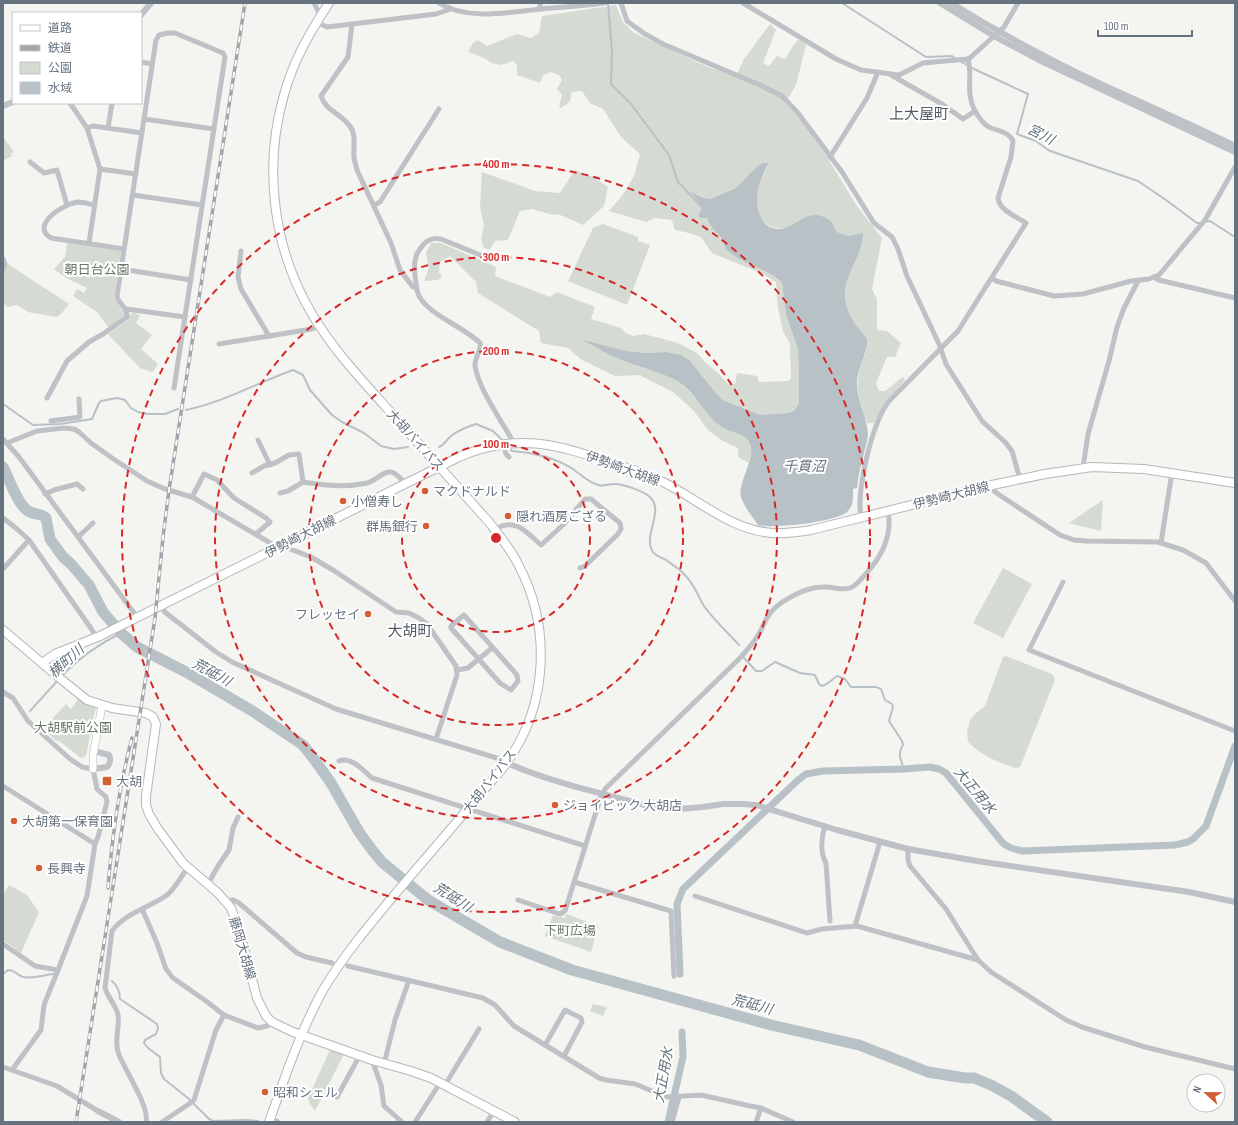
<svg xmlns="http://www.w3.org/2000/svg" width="1238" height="1125" font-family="'Sofia Sans Condensed','Noto Sans JP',sans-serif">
  <rect width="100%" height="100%" fill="#f4f4f1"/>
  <g fill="#d5dbd2">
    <path d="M 616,5 L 623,22 L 634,33 L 706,66 L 736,76 L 744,59 L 770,24 L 776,30 L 763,63 L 769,66 L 777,56 L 785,59 L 794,44 L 799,39 L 806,45 L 796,85 L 785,103 L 803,123 L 827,157 L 857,206 L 882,238 L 872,289 L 877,299 L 877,330 L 887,331 L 901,343 L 895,357 L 887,357 L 876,383 L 879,391 L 885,391 L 903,377 L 905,380 L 883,405 L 874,423 L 867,423 C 863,409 856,393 858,379 C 859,369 869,347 867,340 C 866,336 861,332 858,328 C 851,317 844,305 845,291 C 846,270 863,255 863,234 L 849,236 L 837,232 L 835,226 L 803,219 C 799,222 794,225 789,227 C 768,233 756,219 757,198 C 757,186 764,174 769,163 L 756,167 L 736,188 L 710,199 L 692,193 L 702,207 L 698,215 L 700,218 L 707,218 C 711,230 722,235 725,247 L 772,275 L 782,283 L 786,315 L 798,349 L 799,375 L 799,403 L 794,411 L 788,413 L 760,415 L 723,400 L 715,392 L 697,370 L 665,352 L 647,353 L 626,351 L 585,341 C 602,351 621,361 640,367 C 655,372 671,376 683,385 C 695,396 704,411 716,422 C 726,431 753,434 751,451 C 751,455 749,459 749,463 L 738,457 L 738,448 L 723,441 L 708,430 L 694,411 L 673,392 L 639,375 L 615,376 L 582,360 L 568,348 L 541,343 L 539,331 L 478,293 L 476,282 L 450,256 L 440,262 L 439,272 L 442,277 L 438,280 L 424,281 L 429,268 L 426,253 L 431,243 L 441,243 L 496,267 L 495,276 L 550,297 L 557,292 L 595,307 L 591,319 L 621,328 L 626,333 L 633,336 L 644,334 L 678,343 L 697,353 L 706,363 L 718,373 L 728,384 L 735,384 L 737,373 L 757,376 L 759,382 L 788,381 L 791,378 L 790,344 L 783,331 L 778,308 L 776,282 L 761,273 L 712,253 L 701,237 L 689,233 L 675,230 L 672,220 L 655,218 L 646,222 L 609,211 L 622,196 L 634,176 L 640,154 L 621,137 L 603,109 L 590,103 L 582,91 L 571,92 C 572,101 568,105 559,108 L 562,95 L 557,89 L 562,80 L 559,75 L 551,72 L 543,75 L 540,83 L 517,75 L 517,66 L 514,61 L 501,65 L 491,63 L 486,59 L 468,52 L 473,43 L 478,40 L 487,46 L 517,34 L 531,38 L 539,33 L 542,16 Z"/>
    <polygon points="3,137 14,152 11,154 12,156 3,161"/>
    <polygon points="575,170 593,177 608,187 604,206 583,225 558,214 553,215 532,209 520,211 508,240 495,241 489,250 483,247 481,238 484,226 480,206 482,172 535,191 560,193"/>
    <polygon points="603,224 638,237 638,241 650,245 627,305 568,281 593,228"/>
    <polygon points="67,243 121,251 114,297 125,315 109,328 97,312 73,296 77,289 84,293 87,288 66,278 54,269 65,257"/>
    <polygon points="8,264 69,304 60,315 56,317 28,312 17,305 8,307 3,303 3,274"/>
    <polygon points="134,312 140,316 136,323 152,335 141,349 158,364 153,372 140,368 108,334 128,320 129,316"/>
    <polygon points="1103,500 1101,531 1069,523"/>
    <polygon points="1003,568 1032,584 1003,638 973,623"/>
    <path d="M 1006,656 L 1052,674 L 1055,680 L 1020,767 L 1016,768 C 998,763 981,755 968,742 L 967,732 L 970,720 L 975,714 L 985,706 L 1003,657 Z"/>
    <polygon points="79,698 96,708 94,715 86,756 81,758 58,740 56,741 43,729 63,707 64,707 66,704 71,709"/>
    <polygon points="9,885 27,895 39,912 21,953 3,940 3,895"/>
    <polygon points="566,914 598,926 591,952 545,936 553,915 565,918"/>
    <polygon points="593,1004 607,1007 603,1016 590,1011"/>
    <polygon points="330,1050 344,1054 315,1111 310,1104 308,1098"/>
  </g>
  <path fill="#b8c1c6" d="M 763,163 L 769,163 C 759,180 751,203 763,221 C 767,227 773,229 779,229 C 793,228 803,214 817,215 C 828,217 833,222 837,232 L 849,236 L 863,233 C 863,256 847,269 845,291 C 844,305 851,319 860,330 C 862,333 866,336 867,339 C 869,347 858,370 857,381 C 856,399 867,416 868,434 C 868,439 866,444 865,449 C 862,462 858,475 857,488 L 853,489 C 853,497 854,506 847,512 C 836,522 773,529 758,525 C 752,516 744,507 741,497 C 737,484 756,458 750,444 C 745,433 732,433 722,427 C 706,417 698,397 683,385 C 671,376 655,372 641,367 C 621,361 601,351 583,340 L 626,351 L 647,353 L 665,352 L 681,355 L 690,361 L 715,392 L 723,400 L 760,415 L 788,413 L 794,411 L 799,403 L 799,375 L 798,349 L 786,315 L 782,283 C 767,268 745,265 728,251 C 724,248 724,242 721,238 C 716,231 709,226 707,218 L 700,218 L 698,215 L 702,207 L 691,192 L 702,197 L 710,199 L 736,188 L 756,167 Z"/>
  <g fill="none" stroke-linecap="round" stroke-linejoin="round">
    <g stroke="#b8c1c6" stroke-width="2">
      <polyline points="608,3 612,52 611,84 631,104 669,155 678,182 704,209"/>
      <polyline points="842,3 926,57 952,56 956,59"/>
      <polyline points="960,61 974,69 1028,94 1017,134 1036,141 1048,150 1056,153 1138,181 1166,200 1197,223 1201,223"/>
      <polyline points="1205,222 1210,221 1235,237"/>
      <polyline points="3,404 33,425 60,424 92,419 99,403 101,401 117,398 125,400 131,408 138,412 147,414 165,414 178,409"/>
      <path d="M 186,410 C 224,402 257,383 293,370 L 303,375 L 310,390 L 332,415 L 342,422 L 364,433 L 381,446 L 394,449 L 408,447"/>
      <path d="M 439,447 C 445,445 446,440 451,436 C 459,430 466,427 476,424 L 493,431 L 503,441"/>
      <path d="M 510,449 L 512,451 C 532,452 556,458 573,469 C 581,475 588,482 598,485 C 604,487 608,484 613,484 C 622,483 643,491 650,497 C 665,511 642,536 653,552 C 656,556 662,558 666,560 C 673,565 680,569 685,575 C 694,584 698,596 704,606 C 714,620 727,632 739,645"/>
      <path d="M 744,658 L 756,671 L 762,671 L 775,662 L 800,673 L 815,675 L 819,684 L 822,686 C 829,684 831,680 837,676 L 845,679 L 851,687 L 876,687 L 881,689 L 885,700 L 892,704 L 893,707 L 889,721 L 902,741 L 903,745 C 897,753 901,760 904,769"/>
      <path d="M 62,676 C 77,659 101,643 121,633"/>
      <polyline points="30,711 59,679"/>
      <path d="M 3,974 L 8,970 C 15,970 17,975 23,977 C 34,979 43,975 53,974"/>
      <path d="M 112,981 C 118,986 120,991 120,999 L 157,1024 L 158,1029 L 156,1034 L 145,1040 L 144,1043 L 148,1048 L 160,1057 L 161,1073 L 164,1079 L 189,1099 L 209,1119 L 213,1121 L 246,1120 L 258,1121"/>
    </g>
    <g stroke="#b8c1c6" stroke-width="7">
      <path d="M 680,974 L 677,904 L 683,889 L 797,781 L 806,774 L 823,771 L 904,769 L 930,767 L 939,769 L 946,773 L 1002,842 C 1008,848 1014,849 1022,851 L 1175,845 L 1188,842 L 1193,839 L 1206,826 L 1235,746"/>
      <polyline points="668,1122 683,1057 682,1032"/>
    </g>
    <path stroke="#b8c1c6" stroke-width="11" d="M 3,467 C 9,478 17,504 28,511 C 34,515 41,513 46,518 L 50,539 L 63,557 L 71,564 L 89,585 L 103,612 L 121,633 L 137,647 L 186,672 L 254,712 L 303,745 L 314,759 L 331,783 L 359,832 L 372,850 L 382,862 L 428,900 L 500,942 L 572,970 L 771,1025 L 859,1045 L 928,1072 L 965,1078 L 974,1078 L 991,1085 L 1011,1096 L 1047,1122"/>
    <g stroke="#b3b7bb" stroke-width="8">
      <polyline id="secondary" points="93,769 93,755 102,706"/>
    </g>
    <g stroke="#b4b7ba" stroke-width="10">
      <g id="primary">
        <polyline points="3,630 62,680 87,700 112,708 146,713 153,717 156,724 146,796 146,805 149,814 158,829 183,863 218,893 231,908 238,926 257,998 266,1016 272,1022 293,1032 372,1060 411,1071 431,1078 515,1122"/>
        <path d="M 42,663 L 55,654 L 100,636 L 459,457 C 516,432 556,444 612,463 C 629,469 647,473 663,482 C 699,500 731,530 772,533 C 785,534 798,532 811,530 L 992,485 L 1045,474 L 1092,467 L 1144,469 L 1235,483"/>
        <path d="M 269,1122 C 285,1077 300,1032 323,990 C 344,955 370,924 396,893 C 431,852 466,811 501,770 C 548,711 553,630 518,564 C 510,548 499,535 488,521 C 454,483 420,445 385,406 C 359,377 332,348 312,314 C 273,249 263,167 284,95 C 293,61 310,32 329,3"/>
      </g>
    </g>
    <g stroke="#bec1c5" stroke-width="5">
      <polyline points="314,3 318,11 322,15"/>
      <path d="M 439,3 C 467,21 510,12 541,9 C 563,7 584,6 605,3"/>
      <polyline points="540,3 540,9"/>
      <polyline points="621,3 627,21 645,34 663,44 760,85 782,96 798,113 842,172 874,223 892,237 898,249 907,276 939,344 946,364 982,421 1005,442 1012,451 1020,479"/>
      <polyline points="743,3 836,59 861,70 899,75 923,63 968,59 971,57 1004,27 1018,3"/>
      <polyline points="316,22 327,27 436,14 448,10 450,8"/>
      <path d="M 352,24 L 348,57 L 321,96 C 326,111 340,113 349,125 C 357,134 353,146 354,158 C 355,162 356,166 357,170 L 391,243 L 400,270 L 413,287 L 416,288"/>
      <polyline points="141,62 152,64"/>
      <polyline points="891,75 942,104 963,119 975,111"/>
      <polyline points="70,103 87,128 100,169 89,243"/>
      <polyline points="144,119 214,129"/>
      <polyline points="87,128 93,126 142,133"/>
      <polyline points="108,128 112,103"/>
      <polyline points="830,157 867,98 878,72"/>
      <polyline points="30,162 44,173 57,170 67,205"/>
      <polyline points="100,169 136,174"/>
      <polyline points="133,195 202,205"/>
      <path d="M 94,205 C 89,204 83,202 78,202 C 65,203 29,225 51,238 L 124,249"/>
      <polyline points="374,205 380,202 439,109"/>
      <polyline points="241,251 238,277 241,289 269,336"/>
      <polyline points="3,259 5,264 3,269"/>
      <path d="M 490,259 L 441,239 C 432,237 425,241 420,249 C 414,257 414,265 415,275 C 416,282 416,290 419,296 C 429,315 464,327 480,343 C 482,351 474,358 475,366 C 478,387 500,419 511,438 L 512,443"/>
      <polyline points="121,269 191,280"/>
      <polyline points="1154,277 1159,280 1235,298"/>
      <polyline points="992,278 996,281 1054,296 1083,294 1131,281 1149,279 1159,275 1205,220 1235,167"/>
      <polyline points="126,309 185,317"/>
      <polyline points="219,344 312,329 319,326"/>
      <path d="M 47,398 L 67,361 L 89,342 L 103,334 L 127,317 C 128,307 119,305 117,296 L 156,40 L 159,35 L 168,33 L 175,33 L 223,53 L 225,57 L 174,388"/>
      <polyline points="51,421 80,417 79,399"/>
      <polyline points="3,439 19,457 137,617"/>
      <polyline points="258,440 270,465"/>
      <polyline points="7,443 37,431 64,428 74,429 79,432 91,443 112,458 147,481 165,489 192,497 277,547"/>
      <polyline points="503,444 506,454 509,457"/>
      <polyline points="1083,468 1088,434 1109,361 1117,327 1124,308 1138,281"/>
      <polyline points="252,473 264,466 275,463 289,455 299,454 303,482"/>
      <polyline points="992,485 993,490 998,494 1060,535 1074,540 1086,541 1158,542 1183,550 1206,563 1235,601"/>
      <path d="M 280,493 L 288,491 L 303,482 C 325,485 344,488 367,483 C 375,481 381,473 389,472 C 395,471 402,480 406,484"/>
      <polyline points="45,494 54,490 77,484 83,489"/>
      <polyline points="192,497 204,474 217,480 234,498 266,518 270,522 256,534"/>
      <polyline points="3,518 17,529 29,540 90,627 97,638"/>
      <path d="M 861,518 C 856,490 872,423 889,401 L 958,331 L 1026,223 C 1017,217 999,210 998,198 L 1011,157 L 1013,141 C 1009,131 995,131 987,126 C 982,122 978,116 975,111 C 965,93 973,77 968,59"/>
      <path d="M 495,529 C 516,517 526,532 541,545 L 564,524 L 585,499 L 591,499 L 620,523 L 621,529 L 618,534 L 585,566 L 580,568"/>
      <polyline points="78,537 93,523"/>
      <polyline points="285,543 290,549 311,557 333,570 396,612 409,613 419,618 427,624 456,666 457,675 436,739"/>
      <polyline points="1161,543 1172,472"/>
      <polyline points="3,569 29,540"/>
      <polyline points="1063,582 1029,650 1235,731"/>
      <polyline points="160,606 166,613 216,652 232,662 336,709 500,759 507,763"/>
      <polygon points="464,615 517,675 518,681 511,690 500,683 451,628 451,626"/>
      <polyline points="457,670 468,668 492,648"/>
      <polyline points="3,692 13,698 28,721 70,759 82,767 93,769 97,789 106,797 107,802 98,837 95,844 87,896 58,970 44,1005 41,1030 12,1070"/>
      <path d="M 339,761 C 351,756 364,771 372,778 L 585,846"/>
      <polyline points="3,786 95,844"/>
      <path d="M 825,826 C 821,838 820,853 826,863 L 830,921"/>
      <polyline points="908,849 908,860 910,866 946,909 978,960 991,972 1066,1020 1082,1027 1145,1047 1235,1069"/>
      <polyline points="574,882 671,911 674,976"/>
      <polyline points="208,884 218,866 229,850 233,828 238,817"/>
      <polyline points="695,896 807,933 822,929 857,926 978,960"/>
      <path d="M 518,900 L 560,914 L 565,911 L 600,799 L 605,789 L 740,658 C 745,652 752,645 757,637 C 766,623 765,614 781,603 C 793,595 808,587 823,587 C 832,586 841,591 850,588 C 856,586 860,580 864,576 C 881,558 893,537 888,511"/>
      <polyline points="227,901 233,900 239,903 297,953 306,957 332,963"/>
      <polyline points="142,909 157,943 166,969 173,978 206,1001 224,1015 258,1028 267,1026 272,1022"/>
      <polyline points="855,926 880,842"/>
      <polyline points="3,944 35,966 58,970"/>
      <polyline points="348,966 483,998 495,1005 514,1026 599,1078 606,1080 635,1084 667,1097 701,1095 750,1106 761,1108 793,1122"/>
      <polyline points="545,1045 565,1010 581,1018 582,1022 564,1056"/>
      <polyline points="372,1060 381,1085 384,1106 402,1122"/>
      <polyline points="384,1064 395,1020 409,980"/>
      <polyline points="3,1067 57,1086 98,1111"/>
      <polyline points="445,1085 479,1029"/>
      <polyline points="337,1097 360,1055"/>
      <polyline points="271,1118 278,1122"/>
      <path d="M 146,1122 C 150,1106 123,1068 118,1052 C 114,1040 120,1027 118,1015 C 116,1005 108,998 105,988 L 112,931 C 125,913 149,908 167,895 C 176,888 180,877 188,868"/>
      <polyline points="162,1122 189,1104 194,1100 216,1030 224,1015"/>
      <polyline points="415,1122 440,1083"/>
      <polyline points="487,1122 494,1111"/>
      <polyline points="672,1122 679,1097"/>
      <polyline points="756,1122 761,1108"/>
    </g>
    <g stroke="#bec1c5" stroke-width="6">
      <polyline points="940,3 994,36 1041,61 1235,152"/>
      <path d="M 951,3 C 1001,34 1052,61 1105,86 C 1149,106 1192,125 1235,146"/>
      <polyline points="141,15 151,3"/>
      <polyline points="3,106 13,102"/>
      <path d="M 507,763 C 555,784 609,795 660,809 L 667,810 L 703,807 L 723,804 L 743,804 L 756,805 L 837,830 L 908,849 L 977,861 L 1189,892 L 1235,902"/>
      <path d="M 93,769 L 107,767 C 110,764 111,759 109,755 L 94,751"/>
      <polyline points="98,1111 119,1122"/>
    </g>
    <use href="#secondary" stroke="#fff" stroke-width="7"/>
    <use href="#primary" stroke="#fff" stroke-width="8"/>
    <g stroke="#a2a6ab" stroke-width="3.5">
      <g id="rail">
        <path d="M 108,888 C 112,837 119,787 132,738"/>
        <polyline points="76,1122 155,618 163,537 169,490 245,3"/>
      </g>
    </g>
    <use href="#rail" stroke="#fff" stroke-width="2" stroke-dasharray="6" stroke-linecap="butt"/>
  </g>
  <g fill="none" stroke="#d62828" stroke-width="2" stroke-dasharray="7 5">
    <circle cx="496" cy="538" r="94"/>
    <circle cx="496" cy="538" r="187"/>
    <circle cx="496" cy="538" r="281"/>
    <circle cx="496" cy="538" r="374"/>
  </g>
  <g fill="#d25e34" stroke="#fff" stroke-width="1.5">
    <circle cx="425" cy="491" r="4"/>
    <circle cx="343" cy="501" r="4"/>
    <circle cx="508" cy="516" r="4"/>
    <circle cx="426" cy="526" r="4"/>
    <circle cx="368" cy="614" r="4"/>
    <rect x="102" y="776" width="10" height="10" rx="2"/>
    <circle cx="555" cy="805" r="4"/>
    <circle cx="14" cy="821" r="4"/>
    <circle cx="39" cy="868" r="4"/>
    <circle cx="265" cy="1092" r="4"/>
  </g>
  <g text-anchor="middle" stroke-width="4" stroke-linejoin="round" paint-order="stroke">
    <g font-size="13" fill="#677764" stroke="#fff">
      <text x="97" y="274">朝日台公園</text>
      <text x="73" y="732">大胡駅前公園</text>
      <text x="570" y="935">下町広場</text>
    </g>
    <g font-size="13" fill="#66737f" stroke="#fff">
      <text transform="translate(416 440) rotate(48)" y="5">大胡バイパス</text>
      <text transform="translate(623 468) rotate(20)" y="5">伊勢崎大胡線</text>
      <text transform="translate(951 495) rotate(-14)" y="5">伊勢崎大胡線</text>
      <text transform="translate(300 536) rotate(-27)" y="5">伊勢崎大胡線</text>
      <text transform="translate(489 781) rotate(-52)" y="5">大胡バイパス</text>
      <text transform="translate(243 948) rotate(74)" y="5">藤岡大胡線</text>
    </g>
    <g font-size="13" fill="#66737f" stroke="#fff" text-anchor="start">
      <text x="433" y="496">マクドナルド</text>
      <text x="351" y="506">小僧寿し</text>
      <text x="516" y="521">隠れ酒房ござる</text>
      <text x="418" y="531" text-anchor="end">群馬銀行</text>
      <text x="360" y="619" text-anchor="end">フレッセイ</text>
      <text x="116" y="786">大胡</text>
      <text x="563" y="810">ジョイピック 大胡店</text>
      <text x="22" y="826">大胡第一保育園</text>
      <text x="47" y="873">長興寺</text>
      <text x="273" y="1097">昭和シェル</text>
    </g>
    <g font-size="14" font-style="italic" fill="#62747c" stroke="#fff">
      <text transform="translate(1041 134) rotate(27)" y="5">宮川</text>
      <text x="804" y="471">千貫沼</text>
      <text transform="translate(66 661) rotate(-42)" y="5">横町川</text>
      <text transform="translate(212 672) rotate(29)" y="5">荒砥川</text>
      <text transform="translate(975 790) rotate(50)" y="5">大正用水</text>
      <text transform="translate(453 897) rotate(32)" y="5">荒砥川</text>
      <text transform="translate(752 1004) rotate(15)" y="5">荒砥川</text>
      <text transform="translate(663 1075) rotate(-80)" y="5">大正用水</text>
    </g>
    <g font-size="15" fill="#535c65" stroke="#fff">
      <text x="919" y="119">上大屋町</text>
      <text x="410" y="636">大胡町</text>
    </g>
  </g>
  <circle cx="496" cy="538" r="6" fill="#d62828" stroke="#fff" stroke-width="2"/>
  <g font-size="12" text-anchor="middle" font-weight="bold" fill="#d62828" stroke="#fff" stroke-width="4" stroke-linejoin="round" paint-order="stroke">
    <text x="496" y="168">400 m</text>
    <text x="496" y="261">300 m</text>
    <text x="496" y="355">200 m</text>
    <text x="496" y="448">100 m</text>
  </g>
  <rect width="1238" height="1125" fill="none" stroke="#66737f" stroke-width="8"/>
  <rect x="12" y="12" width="130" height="92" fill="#ffffff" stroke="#c2c7cc"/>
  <rect x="20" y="25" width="20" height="6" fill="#ffffff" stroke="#c2c7cc"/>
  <text x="48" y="32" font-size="12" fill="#66737f">道路</text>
  <rect x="20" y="45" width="20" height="6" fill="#a2a6ab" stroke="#c2c7cc"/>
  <text x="48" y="52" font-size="12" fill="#66737f">鉄道</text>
  <rect x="20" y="62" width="20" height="12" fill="#d5dbd2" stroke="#c2c7cc"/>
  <text x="48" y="72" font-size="12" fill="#66737f">公園</text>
  <rect x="20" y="82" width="20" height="12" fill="#b8c1c6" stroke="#c2c7cc"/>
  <text x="48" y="92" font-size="12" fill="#66737f">水域</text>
  <g transform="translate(1206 1093) rotate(292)"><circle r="19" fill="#ffffff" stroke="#c2c7cc"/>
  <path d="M0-3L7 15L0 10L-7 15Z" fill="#d25e34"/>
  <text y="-6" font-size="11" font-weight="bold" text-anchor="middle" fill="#66737f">N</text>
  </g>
  <path d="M1098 30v6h94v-6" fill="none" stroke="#66737f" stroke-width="2"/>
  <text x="1104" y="30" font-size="12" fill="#66737f" stroke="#ffffff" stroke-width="3" paint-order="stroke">100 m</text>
</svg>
